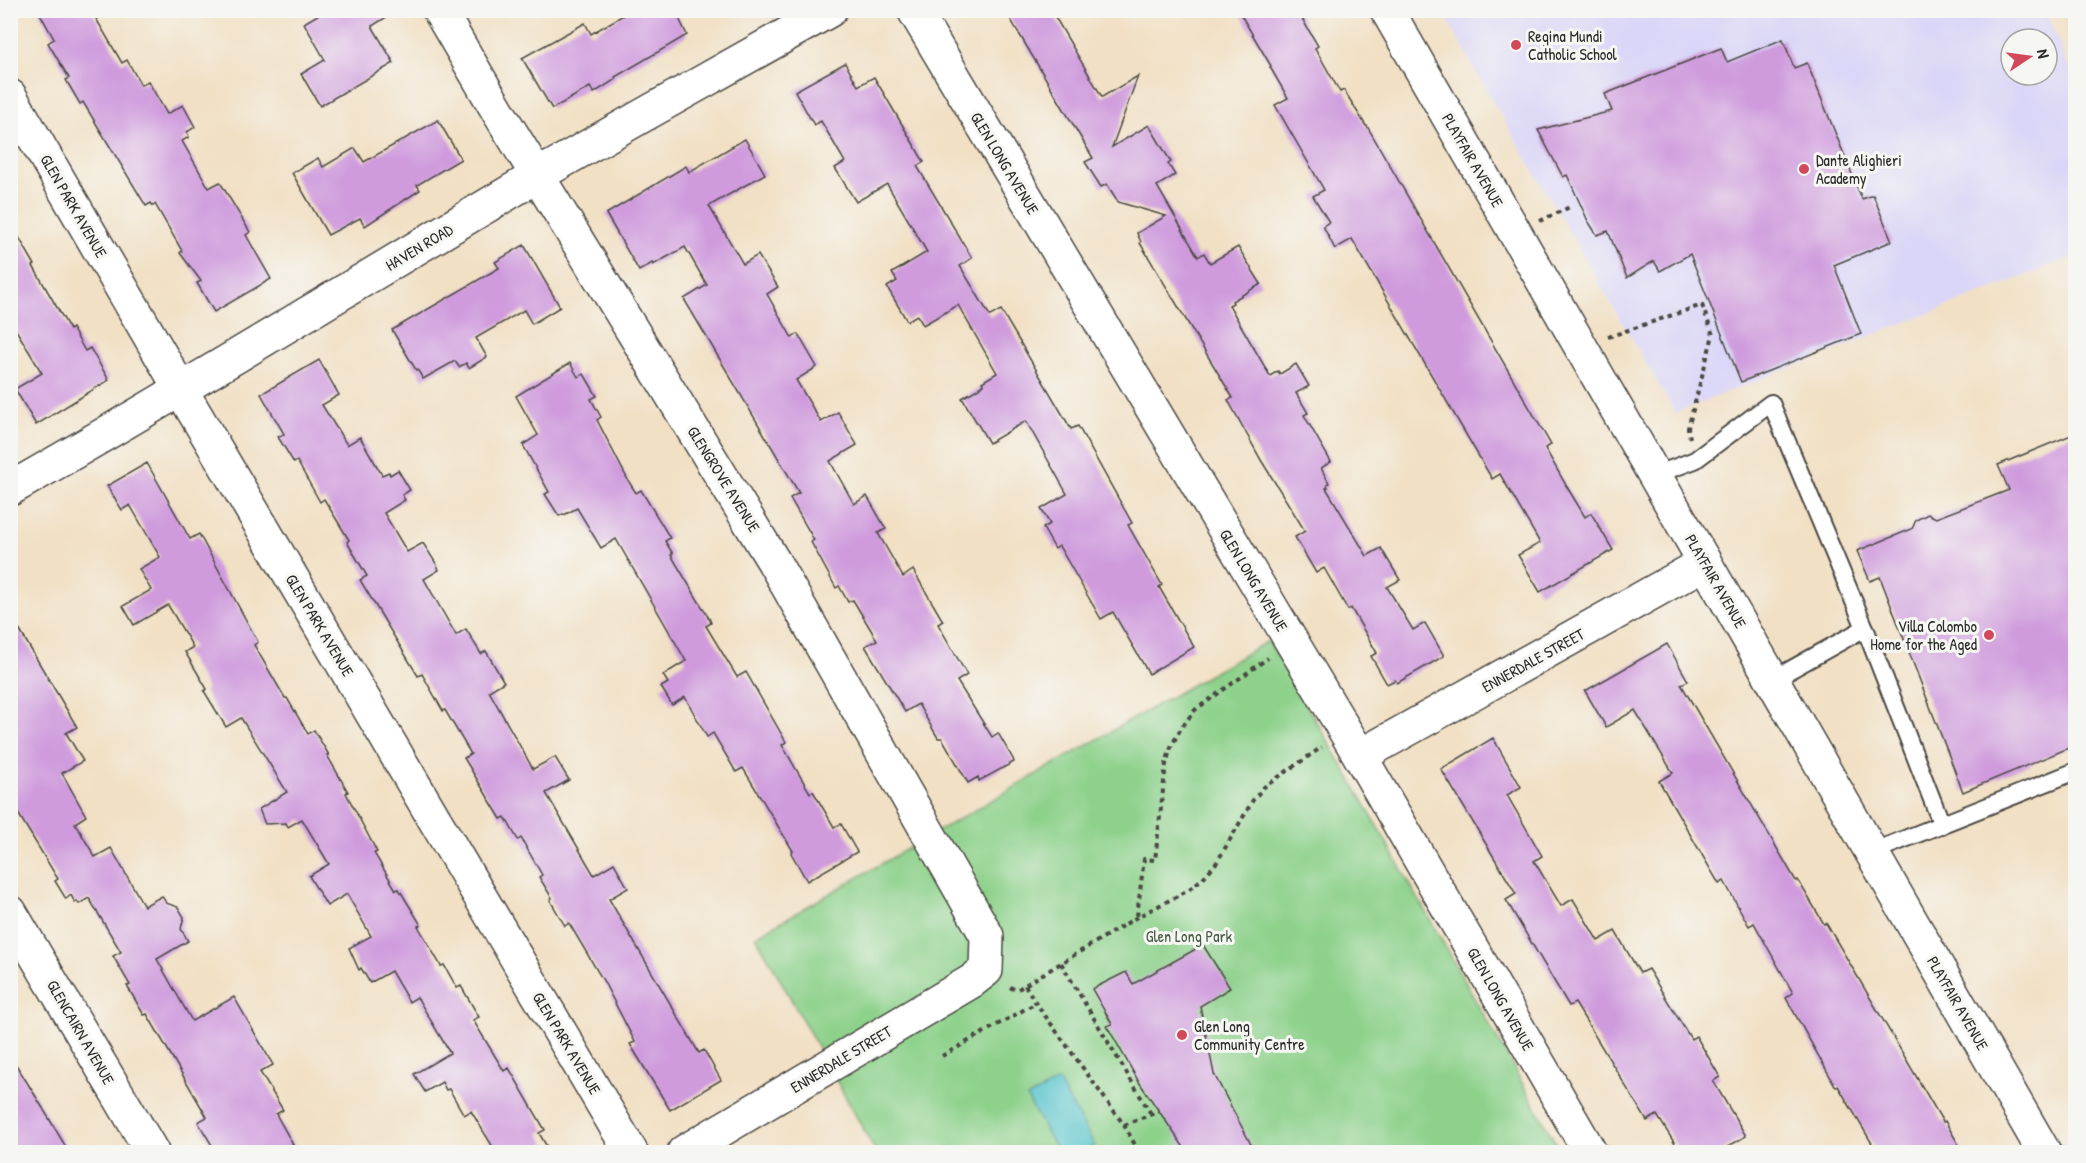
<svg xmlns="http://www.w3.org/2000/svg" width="2086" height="1163" font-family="'Patrick Hand',sans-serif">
  <rect width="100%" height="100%" fill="#f6f6f2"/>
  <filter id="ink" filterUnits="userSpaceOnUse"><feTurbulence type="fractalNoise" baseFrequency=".0167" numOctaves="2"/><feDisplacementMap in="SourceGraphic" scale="12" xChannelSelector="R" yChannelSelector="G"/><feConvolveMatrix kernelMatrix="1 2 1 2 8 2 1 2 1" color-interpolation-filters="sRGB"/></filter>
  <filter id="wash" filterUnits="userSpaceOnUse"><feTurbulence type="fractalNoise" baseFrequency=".008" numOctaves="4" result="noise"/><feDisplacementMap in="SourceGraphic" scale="24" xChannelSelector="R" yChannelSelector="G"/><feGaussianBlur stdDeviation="1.35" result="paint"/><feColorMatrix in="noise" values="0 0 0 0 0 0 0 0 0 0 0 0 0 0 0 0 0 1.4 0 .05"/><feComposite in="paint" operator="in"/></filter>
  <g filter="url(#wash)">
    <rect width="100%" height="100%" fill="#f1e0c4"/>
    <path fill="#dad6f7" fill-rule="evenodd" d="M 1443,11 L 2046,11 L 2075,82 L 2075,256 L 1675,413 L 1480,79 ZM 2011,39 L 2047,39 L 2047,75 L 2011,75 Z"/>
    <polygon fill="#8dd18b" stroke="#5c7e5b" stroke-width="1.5" points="1268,641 1350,778 1561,1152 876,1152 756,936"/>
    <polygon fill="#58c5cd" stroke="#42787c" stroke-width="1.5" points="1058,1081 1095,1146 1084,1152 1058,1152 1027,1098"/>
    <g id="blocks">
      <g fill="#cf9bdd">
        <polygon points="38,10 91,10 122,63 127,60 141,85 148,81 167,114 183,105 195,127 187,132 189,137 182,141 209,188 220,182 250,232 246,235 271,279 214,312 197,283 201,281 180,253 182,251 155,204 153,206 151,203 146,206 83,102 80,104 66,80 69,78 48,43 54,39"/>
        <polygon points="326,10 398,10 372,26 394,63 320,106 301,74 325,60 304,23"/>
        <polygon points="632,10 675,10 687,35 615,77 616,79 594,93 590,87 552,109 522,58 585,23 591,34"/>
        <polygon points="1005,10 1051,10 1102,97 1138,76 1112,147 1149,125 1171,162 1168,164 1175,175 1157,186 1198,257 1204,253 1210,263 1238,247 1261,284 1232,301 1233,303 1229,305 1270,376 1278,371 1280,374 1296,364 1309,386 1296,393 1308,413 1304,415 1331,462 1321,468 1329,483 1327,484 1328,487 1326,488 1367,556 1381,548 1400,580 1387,587 1413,630 1425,623 1444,656 1397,683 1395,680 1387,684 1371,656 1377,653 1351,608 1348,610 1324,568 1316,573 1295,537 1305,531 1261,460 1228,400 1233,398 1140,243 1141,242 1137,233 1166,216 1118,202 1107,184 1101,187 1085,162 1093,158"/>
        <polygon points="1238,10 1297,10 1318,46 1315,48 1340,92 1344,90 1366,126 1367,126 1551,445 1545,448 1567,487 1585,517 1591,513 1613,550 1540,592 1518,555 1540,543 1500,474 1492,479 1352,239 1335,249 1323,226 1329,222 1313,196 1324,190 1275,105 1288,98 1270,67 1271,66"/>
        <polygon points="1783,39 1794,68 1807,63 1862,199 1873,195 1892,241 1834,265 1861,334 1741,382 1690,254 1660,271 1654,261 1627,278 1608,231 1597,235 1588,221 1567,175 1563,177 1538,130 1612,111 1605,94 1721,48 1727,62"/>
        <polygon points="845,63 858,86 874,77 900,121 924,162 917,166 972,258 960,266 990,316 1001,310 1071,429 1078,426 1132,523 1128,525 1162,585 1159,587 1194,647 1149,674 1113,612 1101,619 1059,546 1055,549 1043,528 1050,524 1041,509 1067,494 1026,421 989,443 962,398 984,385 982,382 997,373 958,305 923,325 917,315 907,321 887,287 897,281 892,273 927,252 887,184 856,202 835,168 845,162 821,121 814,125 795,91"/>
        <polygon points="438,120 461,159 417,185 420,190 365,226 360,218 328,235 292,173 318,158 323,167 355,148 364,162"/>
        <polygon points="745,139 765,174 709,206 743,264 758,255 778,287 767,294 792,338 798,334 817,367 796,380 821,422 838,412 857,445 830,461 854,504 867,496 886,529 878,533 903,577 913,570 943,621 938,624 967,675 957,681 992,737 998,733 1013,759 1014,762 979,781 978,777 968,783 942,738 938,738 918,704 905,712 865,646 877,640 853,600 848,602 839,586 836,588 811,542 814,540 790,498 799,493 684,299 707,285 685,247 653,265 652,263 639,271 606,214 686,166 689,172"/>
        <polygon points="10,222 35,265 33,266 70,330 72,328 85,351 90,348 109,380 36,425 15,389 42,373 10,320"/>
        <polygon points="524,245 560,307 532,324 524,310 476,338 487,357 469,368 466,363 459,367 455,361 423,379 417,369 416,370 392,330 499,268 495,262"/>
        <polygon points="319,360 339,395 322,405 347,445 360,437 382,475 389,472 390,475 398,470 410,490 402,495 405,500 384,513 407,552 423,543 437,565 439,570 424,579 456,635 466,629 481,654 486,651 504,682 489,691 533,769 555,757 569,780 546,793 594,875 614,863 628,888 609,899 699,1053 704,1050 721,1080 670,1110 630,1044 635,1042 604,982 569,923 565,926 550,900 552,898 539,877 542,875 521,838 518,840 505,817 501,819 464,758 471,754 445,710 443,711 422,674 418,676 360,580 367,576 347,542 349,540 324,499 320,502 297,461 294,463 278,437 284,434 261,394"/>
        <polygon points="570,363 578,377 584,374 597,396 591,399 601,417 597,420 629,482 636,493 641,490 670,538 665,541 673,554 671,555 710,620 711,623 706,626 737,677 746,672 786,742 782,745 810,793 813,791 834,827 841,824 857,852 807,881 791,853 793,851 743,768 736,772 713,733 707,737 685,697 672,705 661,687 668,683 663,675 686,661 616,539 601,548 577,508 564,515 563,514 559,516 545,494 549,492 523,445 538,435 516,396"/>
        <polygon points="2076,433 2076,745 1963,792 1880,577 1870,581 1857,551 1912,529 1916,520 1928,514 1936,518 2009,490 1998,465"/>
        <polygon points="147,463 190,539 199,534 258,642 254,645 285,698 287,698 308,734 314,730 329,755 327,755 348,792 346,793 377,852 374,853 396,890 399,889 421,925 418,926 441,966 444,965 457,988 461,986 479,1017 473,1020 504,1071 509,1068 545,1130 539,1133 550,1152 496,1152 471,1111 464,1115 449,1089 446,1090 442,1082 425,1092 414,1074 450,1053 417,997 409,1002 391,971 370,983 361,968 359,970 349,948 371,936 347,894 327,906 309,876 329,864 302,819 288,827 286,823 265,824 259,809 287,792 241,718 226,727 204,691 207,689 185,652 193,647 168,605 134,625 123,606 151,590 139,569 160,557 130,505 122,510 107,486"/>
        <polygon points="10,614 77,727 66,733 83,761 62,773 86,816 75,823 95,857 111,848 144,906 162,896 166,903 178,907 184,917 181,929 188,941 157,959 192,1021 234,997 273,1065 260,1072 283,1110 276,1114 297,1152 216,1152 198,1122 207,1117 147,1014 144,1015 127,986 130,985 113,956 121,952 89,898 79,904 77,901 75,903 71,895 66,899 55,881 58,879 10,800"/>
        <polygon points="1667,644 1688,681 1681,684 1796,881 1798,880 1824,924 1826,923 1943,1122 1945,1121 1963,1152 1877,1152 1838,1086 1836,1087 1786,998 1793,993 1754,923 1749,926 1724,881 1719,884 1659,781 1673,773 1635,710 1606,727 1585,691"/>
        <polygon points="1493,738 1521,787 1507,795 1542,856 1534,861 1561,906 1573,899 1598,941 1615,931 1640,973 1648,969 1691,1039 1696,1036 1720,1077 1713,1081 1746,1136 1719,1152 1680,1152 1657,1115 1647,1121 1575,1003 1569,1006 1506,900 1516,894 1441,769"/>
        <polygon points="1203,945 1230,988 1200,1006 1214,1074 1255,1152 1187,1152 1139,1082 1107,1026 1112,1024 1092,989 1126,972 1133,984"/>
        <polygon points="10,1055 38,1100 69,1152 10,1152"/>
      </g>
    </g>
  </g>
  <g filter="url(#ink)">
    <use href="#blocks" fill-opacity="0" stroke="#494642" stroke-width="1.5"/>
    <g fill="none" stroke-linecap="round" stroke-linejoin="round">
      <g stroke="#494642" stroke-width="20">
        <g id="service">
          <polyline points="1655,475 1695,460 1771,403 1865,628 1942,825"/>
          <polyline points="1772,680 1865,628"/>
          <polyline points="1872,852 2076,771"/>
        </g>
      </g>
      <g stroke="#494642" stroke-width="36">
        <g id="minor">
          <polyline points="439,10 499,113 774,562 987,936 986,970 972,981 684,1152"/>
          <polyline points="914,10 1360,756 1590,1152"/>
          <polyline points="1387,10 2044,1152"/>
          <polyline points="10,96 181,390 631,1152"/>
          <path d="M 10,489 C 187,388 360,281 535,177 C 633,120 732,66 830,10"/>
          <polyline points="1360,756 1705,563"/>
        </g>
      </g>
      <g stroke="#494642" stroke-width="36">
        <polyline id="tertiary" points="10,912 152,1152"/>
      </g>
      <g stroke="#494642" stroke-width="4" stroke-dasharray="4.5 4.5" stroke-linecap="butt">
        <polyline points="1540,221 1572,206"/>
        <polyline points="1608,337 1702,305 1713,335 1688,428 1690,438"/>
        <polyline points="1137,916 1144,859 1155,860 1166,764 1171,747 1181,728 1195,710 1268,658"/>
        <polyline points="1061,963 1151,1114"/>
        <polyline points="1025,985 1036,1003 1124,1125 1139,1152"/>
        <polyline points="1010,987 1015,990 1020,988 1137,917 1187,891 1203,878 1217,862 1253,800 1264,787 1322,747"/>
        <polyline points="942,1056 1036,1003"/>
        <polyline points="1124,1125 1160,1111"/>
      </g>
      <use href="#service" stroke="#fff" stroke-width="16"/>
      <use href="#minor" stroke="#fff" stroke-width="33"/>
      <use href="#tertiary" stroke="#fff" stroke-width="33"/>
    </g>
  </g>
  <g fill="#d1495b" stroke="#f6f6f2" stroke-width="2">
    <circle cx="1516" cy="45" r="6"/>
    <circle cx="1804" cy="169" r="6"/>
    <circle cx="1989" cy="635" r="6"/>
    <circle cx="1182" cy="1035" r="6"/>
  </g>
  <g text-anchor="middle" stroke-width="6" stroke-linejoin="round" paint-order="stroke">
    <g font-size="16" fill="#2b2b2b" stroke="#f6f6f2" text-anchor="start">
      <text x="1528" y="42">Regina Mundi<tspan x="1528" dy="18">Catholic School</tspan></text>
      <text x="1816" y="166">Dante Alighieri<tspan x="1816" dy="18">Academy</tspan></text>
      <text x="1977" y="632" text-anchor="end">Villa Colombo<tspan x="1977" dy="18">Home for the Aged</tspan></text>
      <text x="1194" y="1032">Glen Long<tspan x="1194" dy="18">Community Centre</tspan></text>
    </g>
    <g font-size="16" fill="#2b2b2b" stroke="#f6f6f2">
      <text transform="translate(1473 160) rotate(60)" y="6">PLAYFAIR AVENUE</text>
      <text transform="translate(1005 163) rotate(59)" y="6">GLEN LONG AVENUE</text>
      <text transform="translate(74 206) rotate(60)" y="6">GLEN PARK AVENUE</text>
      <text transform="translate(419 247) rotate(-31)" y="6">HAVEN ROAD</text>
      <text transform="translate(724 479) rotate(58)" y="6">GLENGROVE AVENUE</text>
      <text transform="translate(1254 580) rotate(59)" y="6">GLEN LONG AVENUE</text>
      <text transform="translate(1716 581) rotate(60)" y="6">PLAYFAIR AVENUE</text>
      <text transform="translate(320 625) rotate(59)" y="6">GLEN PARK AVENUE</text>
      <text transform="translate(1533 660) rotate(-29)" y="6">ENNERDALE STREET</text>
      <text transform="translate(1501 999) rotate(60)" y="6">GLEN LONG AVENUE</text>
      <text transform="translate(1958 1003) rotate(60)" y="6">PLAYFAIR AVENUE</text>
      <text transform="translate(81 1032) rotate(60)" y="6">GLENCAIRN AVENUE</text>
      <text transform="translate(567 1043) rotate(59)" y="6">GLEN PARK AVENUE</text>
      <text transform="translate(841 1059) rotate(-31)" y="6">ENNERDALE STREET</text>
    </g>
    <g font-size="16" fill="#485d48" stroke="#f6f6f2">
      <text x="1189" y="942">Glen Long Park</text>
    </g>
  </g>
  <rect width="2086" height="1163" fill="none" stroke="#f6f6f2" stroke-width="36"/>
  <g transform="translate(2029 57) rotate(77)"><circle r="28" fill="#f6f6f2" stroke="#a5a5a2" stroke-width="1.5"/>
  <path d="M0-4.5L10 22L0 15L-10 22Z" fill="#d1495b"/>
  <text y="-9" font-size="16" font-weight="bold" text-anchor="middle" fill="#2b2b2b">N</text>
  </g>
</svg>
